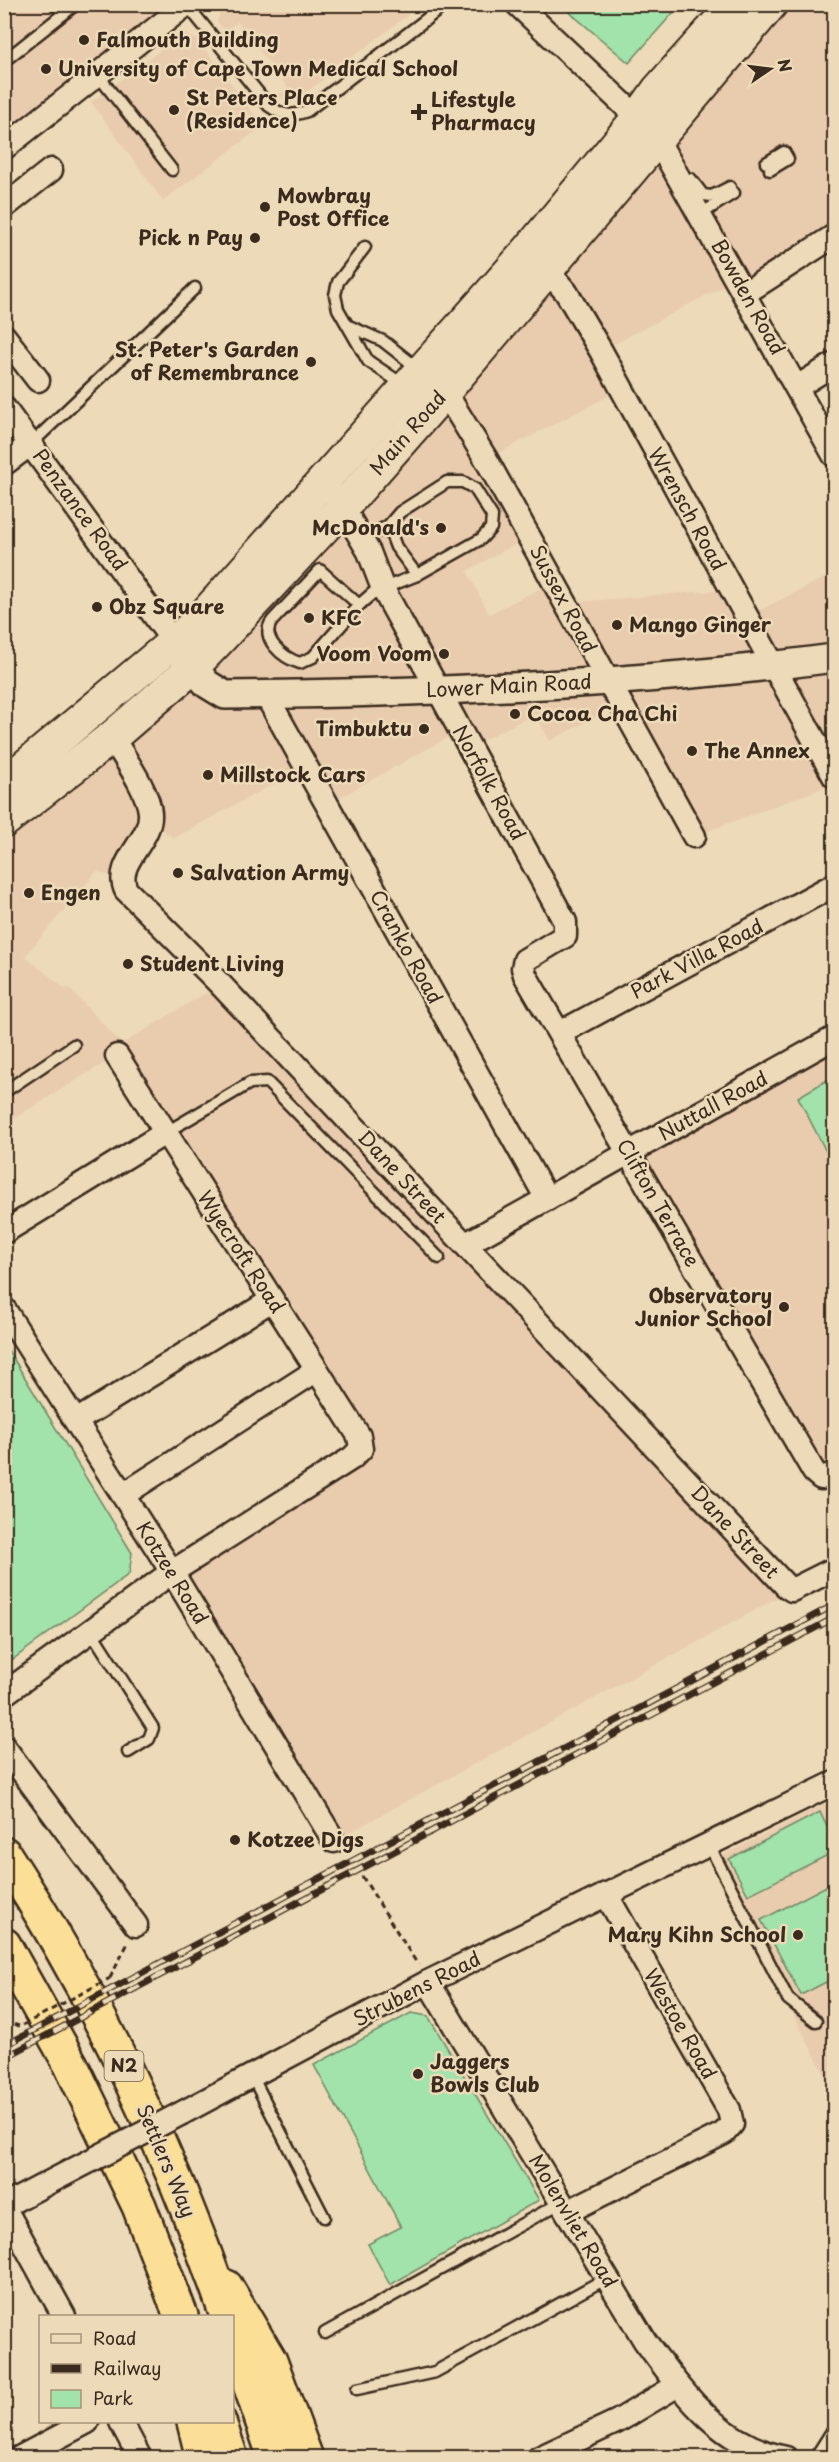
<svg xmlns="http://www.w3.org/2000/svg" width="839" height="2462" font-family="'Playpen Sans',sans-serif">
  <rect width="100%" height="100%" fill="#eddab8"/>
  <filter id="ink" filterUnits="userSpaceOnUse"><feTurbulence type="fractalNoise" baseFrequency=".0167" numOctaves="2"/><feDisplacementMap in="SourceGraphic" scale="12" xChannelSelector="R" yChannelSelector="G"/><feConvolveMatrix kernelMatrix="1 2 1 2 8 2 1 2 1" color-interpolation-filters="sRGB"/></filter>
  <g filter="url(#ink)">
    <g fill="#e9ccae">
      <polygon points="5,5 170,5 5,133"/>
      <polygon points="230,5 230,4 421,5 296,100 276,97 288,88 238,22 225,30 217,22 220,12"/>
      <polygon points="735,5 834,5 834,236 745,293 737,279 601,351 622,389 487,459 530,536 467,571 489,614 553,582 565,603 731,589 746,617 834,573 834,724 812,735 834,784 694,836 621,703 550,741 535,714 469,747 460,731 326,805 305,767 174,838 149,822 122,881 97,871 25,956 65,989 69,988 122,1044 220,984 792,1590 334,1841 172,1572 358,1454 116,1056 5,1124 5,821 164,692 288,523"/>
      <polygon points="183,33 198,40 263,126 163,201 91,102"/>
      <polygon points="834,1048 834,1461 825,1466 645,1154"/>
      <polygon points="834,1799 834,2092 794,2016 801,2011 720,1857"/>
    </g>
    <g fill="#a2e2ab" stroke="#6e8664" stroke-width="1.5">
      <polygon points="561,5 680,5 629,63"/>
      <polygon points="834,1076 834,1167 798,1097"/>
      <polygon points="5,1345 132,1553 129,1574 5,1665"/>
      <polygon points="820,1812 834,1842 834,1852 748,1895 729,1859"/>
      <polygon points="834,1882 834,1978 801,1995 761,1920"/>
      <polygon points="411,2013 428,2016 539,2200 390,2285 368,2244 401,2227 314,2065"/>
    </g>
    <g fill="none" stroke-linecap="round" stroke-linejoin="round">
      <g stroke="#3b2a1e" stroke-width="15">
        <g id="service">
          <polyline points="56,4 63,14"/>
          <path d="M 187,5 L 269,106 C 283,116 291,117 307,111 L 446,4"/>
          <polyline points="4,61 76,4"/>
          <polyline points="97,74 172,170"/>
          <polyline points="766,163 784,152 788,159 770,170"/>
          <polyline points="691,179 703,195 712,196 730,187"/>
          <polyline points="701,214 734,193"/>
          <polyline points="365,247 338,282 335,295 338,309 368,361 405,386"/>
          <polyline points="349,326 383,341 420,370"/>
          <polyline points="32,443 195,288"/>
          <polyline points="388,526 396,547 417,575"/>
          <path d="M 320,570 L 359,605 L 313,657 L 300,663 C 283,658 259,638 272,621 Z"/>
          <polyline points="359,605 374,592 417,575 481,539 491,528 492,516 475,489 463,482 447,482 400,512 388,526 362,539"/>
          <polyline points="4,1092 74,1045"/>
          <polyline points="165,1133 250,1083 267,1082 439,1258"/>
          <polyline points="91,1631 153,1728 149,1739 128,1752"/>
          <polyline points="708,1843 788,1999 816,2021"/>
          <polyline points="252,2076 324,2217"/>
          <polyline points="325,2333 562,2202"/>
          <polyline points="357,2389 435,2372 607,2278"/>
          <polyline points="815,2458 834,2428"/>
        </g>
      </g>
      <g stroke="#3b2a1e" stroke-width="27">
        <g id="minor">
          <polyline points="517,4 638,118 658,141 834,455"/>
          <polyline points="4,148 187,4"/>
          <polyline points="4,207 51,170"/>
          <polyline points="538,260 566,292 601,351 834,776"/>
          <polyline points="745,293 834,236"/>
          <polyline points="4,336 38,380"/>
          <polyline points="797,387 834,364"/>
          <polyline points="426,394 453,405 486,459 694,836"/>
          <polyline points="4,408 175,644"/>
          <polyline points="4,464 32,443"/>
          <polyline points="336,496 369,552 383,589 565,922 565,936 525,960 523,968 525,975 814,1472 821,1478 834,1474"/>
          <polyline points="266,695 547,1199"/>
          <path d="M 112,737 C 123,756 149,792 150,813 C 152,842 113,862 126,890 L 220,984 L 786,1586 L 792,1590 L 834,1569"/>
          <polyline points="560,1033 834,885"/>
          <polyline points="4,1232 165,1133"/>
          <polyline points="466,1244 834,1038"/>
          <polyline points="4,1309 172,1572 334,1841"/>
          <polyline points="76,1421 272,1300"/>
          <polyline points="123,1495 317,1370"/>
          <polyline points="4,1694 172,1572 352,1458 361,1449 359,1436 117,1056"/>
          <polyline points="4,1747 136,1925"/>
          <path d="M 428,1982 L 645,2341 C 683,2392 718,2445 786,2458"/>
          <polyline points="182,2113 428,1982 834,1783"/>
          <polyline points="4,2206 90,2161"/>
          <polyline points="4,2207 64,2316"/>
          <polyline points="567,2212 724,2133 732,2124 729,2110 606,1894"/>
          <polyline points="121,2422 140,2458"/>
          <polyline points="19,2458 87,2422"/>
          <polyline points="539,2458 618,2421 678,2385"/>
        </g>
      </g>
      <g stroke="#3b2a1e" stroke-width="32">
        <path id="tertiary" d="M 181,652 L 207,684 L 225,695 C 428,693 633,685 834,658"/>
      </g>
      <g stroke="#3b2a1e" stroke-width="36">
        <g id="secondary">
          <polyline points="4,784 199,621 528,251 638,118 658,90 735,4"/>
          <polyline points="4,821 112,737 192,668 217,642 344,506 446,390 771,4"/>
        </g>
      </g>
      <g stroke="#3b2a1e" stroke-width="38">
        <g id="motorway">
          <path d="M 4,1854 C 95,1994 174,2159 227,2316"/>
          <polyline points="4,1945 71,2065 139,2206 181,2316"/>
          <polyline points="226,2287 270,2361 306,2458"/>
          <polyline points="232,2332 275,2458"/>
          <polyline points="194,2422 203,2458"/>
          <polyline points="219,2422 231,2458"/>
        </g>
      </g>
      <g stroke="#3b2a1e" stroke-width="3" stroke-dasharray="6 4.5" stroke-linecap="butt">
        <polyline points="362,1876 418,1965"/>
        <polyline points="110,1978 128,1943"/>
        <polyline points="4,2021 19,2026"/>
      </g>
      <use href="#service" stroke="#eddab8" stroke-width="10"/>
      <use href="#minor" stroke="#eddab8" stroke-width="22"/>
      <use href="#tertiary" stroke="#eddab8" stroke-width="27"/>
      <use href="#secondary" stroke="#eddab8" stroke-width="32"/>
      <use href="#motorway" stroke="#fbdf96" stroke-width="33"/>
      <g stroke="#3b2a1e" stroke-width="7">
        <g id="rail">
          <polyline points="4,2046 834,1605"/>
          <polyline points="4,2058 834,1618"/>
        </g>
      </g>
      <use href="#rail" stroke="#eddab8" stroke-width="4.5" stroke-dasharray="14" stroke-linecap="butt"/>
      <g stroke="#3b2a1e" stroke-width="27" stroke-linecap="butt">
        <polyline id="minor-bridge" points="90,2161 182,2113"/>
      </g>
      <polyline stroke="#3b2a1e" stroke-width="3" stroke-dasharray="6 4.5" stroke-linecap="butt" points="23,2025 110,1978"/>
      <use href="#minor-bridge" stroke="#eddab8" stroke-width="22"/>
    </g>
  </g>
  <g fill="#3b2a1e" stroke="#eddab8" stroke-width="2">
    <circle cx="84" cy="40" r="6"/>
    <circle cx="46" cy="69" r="6"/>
    <circle cx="174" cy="110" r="6"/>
    <path d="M416 103h6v6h6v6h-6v6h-6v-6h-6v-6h6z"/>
    <circle cx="265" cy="207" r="6"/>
    <circle cx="255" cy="238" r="6"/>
    <circle cx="311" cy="362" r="6"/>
    <circle cx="441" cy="528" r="6"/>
    <circle cx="97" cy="607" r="6"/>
    <circle cx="309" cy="618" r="6"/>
    <circle cx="617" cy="625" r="6"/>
    <circle cx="444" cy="654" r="6"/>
    <circle cx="515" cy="714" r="6"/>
    <circle cx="424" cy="729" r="6"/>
    <circle cx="692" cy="751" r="6"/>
    <circle cx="208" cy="775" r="6"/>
    <circle cx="178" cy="873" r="6"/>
    <circle cx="29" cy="893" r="6"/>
    <circle cx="128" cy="964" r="6"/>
    <circle cx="784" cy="1307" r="6"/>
    <circle cx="235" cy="1840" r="6"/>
    <circle cx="798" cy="1935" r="6"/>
    <circle cx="418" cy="2074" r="6"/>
  </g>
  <g text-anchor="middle" stroke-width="5" stroke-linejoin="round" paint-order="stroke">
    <rect fill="#eddab8" stroke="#705f4c" stroke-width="1.5" x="104.5" y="2051" width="39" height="30" rx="4.5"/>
    <g font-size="18" font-weight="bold" fill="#3b2a1e">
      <text x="124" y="2072">N2</text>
    </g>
    <g font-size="20" font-weight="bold" fill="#3b2a1e" stroke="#eddab8" text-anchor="start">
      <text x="96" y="47">Falmouth Building</text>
      <text x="58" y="76">University of Cape Town Medical School</text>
      <text x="186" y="105">St Peters Place<tspan x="186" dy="23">(Residence)</tspan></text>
      <text x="431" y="107">Lifestyle<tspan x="431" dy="23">Pharmacy</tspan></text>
      <text x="277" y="203">Mowbray<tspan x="277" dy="23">Post Office</tspan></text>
      <text x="243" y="245" text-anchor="end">Pick n Pay</text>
      <text x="299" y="357" text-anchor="end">St. Peter's Garden<tspan x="299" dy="23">of Remembrance</tspan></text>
      <text x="429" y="535" text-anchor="end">McDonald's</text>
      <text x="109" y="614">Obz Square</text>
      <text x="321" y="625">KFC</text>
      <text x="629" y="632">Mango Ginger</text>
      <text x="432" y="661" text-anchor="end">Voom Voom</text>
      <text x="527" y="721">Cocoa Cha Chi</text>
      <text x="412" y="736" text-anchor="end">Timbuktu</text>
      <text x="704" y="758">The Annex</text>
      <text x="220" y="782">Millstock Cars</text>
      <text x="190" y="880">Salvation Army</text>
      <text x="41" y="900">Engen</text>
      <text x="140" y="971">Student Living</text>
      <text x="772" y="1303" text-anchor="end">Observatory<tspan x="772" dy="23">Junior School</tspan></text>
      <text x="247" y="1847">Kotzee Digs</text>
      <text x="786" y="1942" text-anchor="end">Mary Kihn School</text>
      <text x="430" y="2069">Jaggers<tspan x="430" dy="23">Bowls Club</tspan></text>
    </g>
    <g font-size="20" fill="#3b2a1e" stroke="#eddab8">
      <text transform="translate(748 297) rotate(61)" y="7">Bowden Road</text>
      <text transform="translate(408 433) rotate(-49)" y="7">Main Road</text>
      <text transform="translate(687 509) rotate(61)" y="7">Wrensch Road</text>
      <text transform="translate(80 510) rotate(54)" y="7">Penzance Road</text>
      <text transform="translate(563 599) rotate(62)" y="7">Sussex Road</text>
      <text transform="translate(509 686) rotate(-3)" y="7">Lower Main Road</text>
      <text transform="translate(489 783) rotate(61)" y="7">Norfolk Road</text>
      <text transform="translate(406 947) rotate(61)" y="7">Cranko Road</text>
      <text transform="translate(697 959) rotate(-28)" y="7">Park Villa Road</text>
      <text transform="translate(713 1106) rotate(-29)" y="7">Nuttall Road</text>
      <text transform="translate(402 1177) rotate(47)" y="7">Dane Street</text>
      <text transform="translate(658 1203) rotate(60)" y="7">Clifton Terrace</text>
      <text transform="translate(241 1252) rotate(57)" y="7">Wyecroft Road</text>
      <text transform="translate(735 1532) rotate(47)" y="7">Dane Street</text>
      <text transform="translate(172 1573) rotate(58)" y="7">Kotzee Road</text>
      <text transform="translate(417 1989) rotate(-27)" y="7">Strubens Road</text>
      <text transform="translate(680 2024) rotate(60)" y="7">Westoe Road</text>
      <text transform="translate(166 2161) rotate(67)" y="7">Settlers Way</text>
      <text transform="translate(573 2221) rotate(59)" y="7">Molenvliet Road</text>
    </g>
  </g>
  <rect width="839" height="2462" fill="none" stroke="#eddab8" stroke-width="24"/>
  <rect x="12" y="12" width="815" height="2438" fill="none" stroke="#3b2a1e" stroke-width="2" filter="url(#ink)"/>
  <rect x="39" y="2315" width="195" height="108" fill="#eddab8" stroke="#a6947a" stroke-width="1.5"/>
  <rect x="51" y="2334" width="30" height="9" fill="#eddab8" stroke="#a6947a" stroke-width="1.5"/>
  <text x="93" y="2345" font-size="18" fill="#3b2a1e">Road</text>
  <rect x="51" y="2364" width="30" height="9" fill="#3b2a1e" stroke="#a6947a" stroke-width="1.5"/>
  <text x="93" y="2375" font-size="18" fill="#3b2a1e">Railway</text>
  <rect x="51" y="2390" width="30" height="18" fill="#a2e2ab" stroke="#a6947a" stroke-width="1.5"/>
  <text x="93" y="2405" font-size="18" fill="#3b2a1e">Park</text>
  <g transform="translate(770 69) rotate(76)" stroke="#eddab8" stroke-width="4.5" paint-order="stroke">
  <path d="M0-4.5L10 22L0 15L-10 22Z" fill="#3b2a1e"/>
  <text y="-9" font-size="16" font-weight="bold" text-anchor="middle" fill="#3b2a1e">N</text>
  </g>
</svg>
